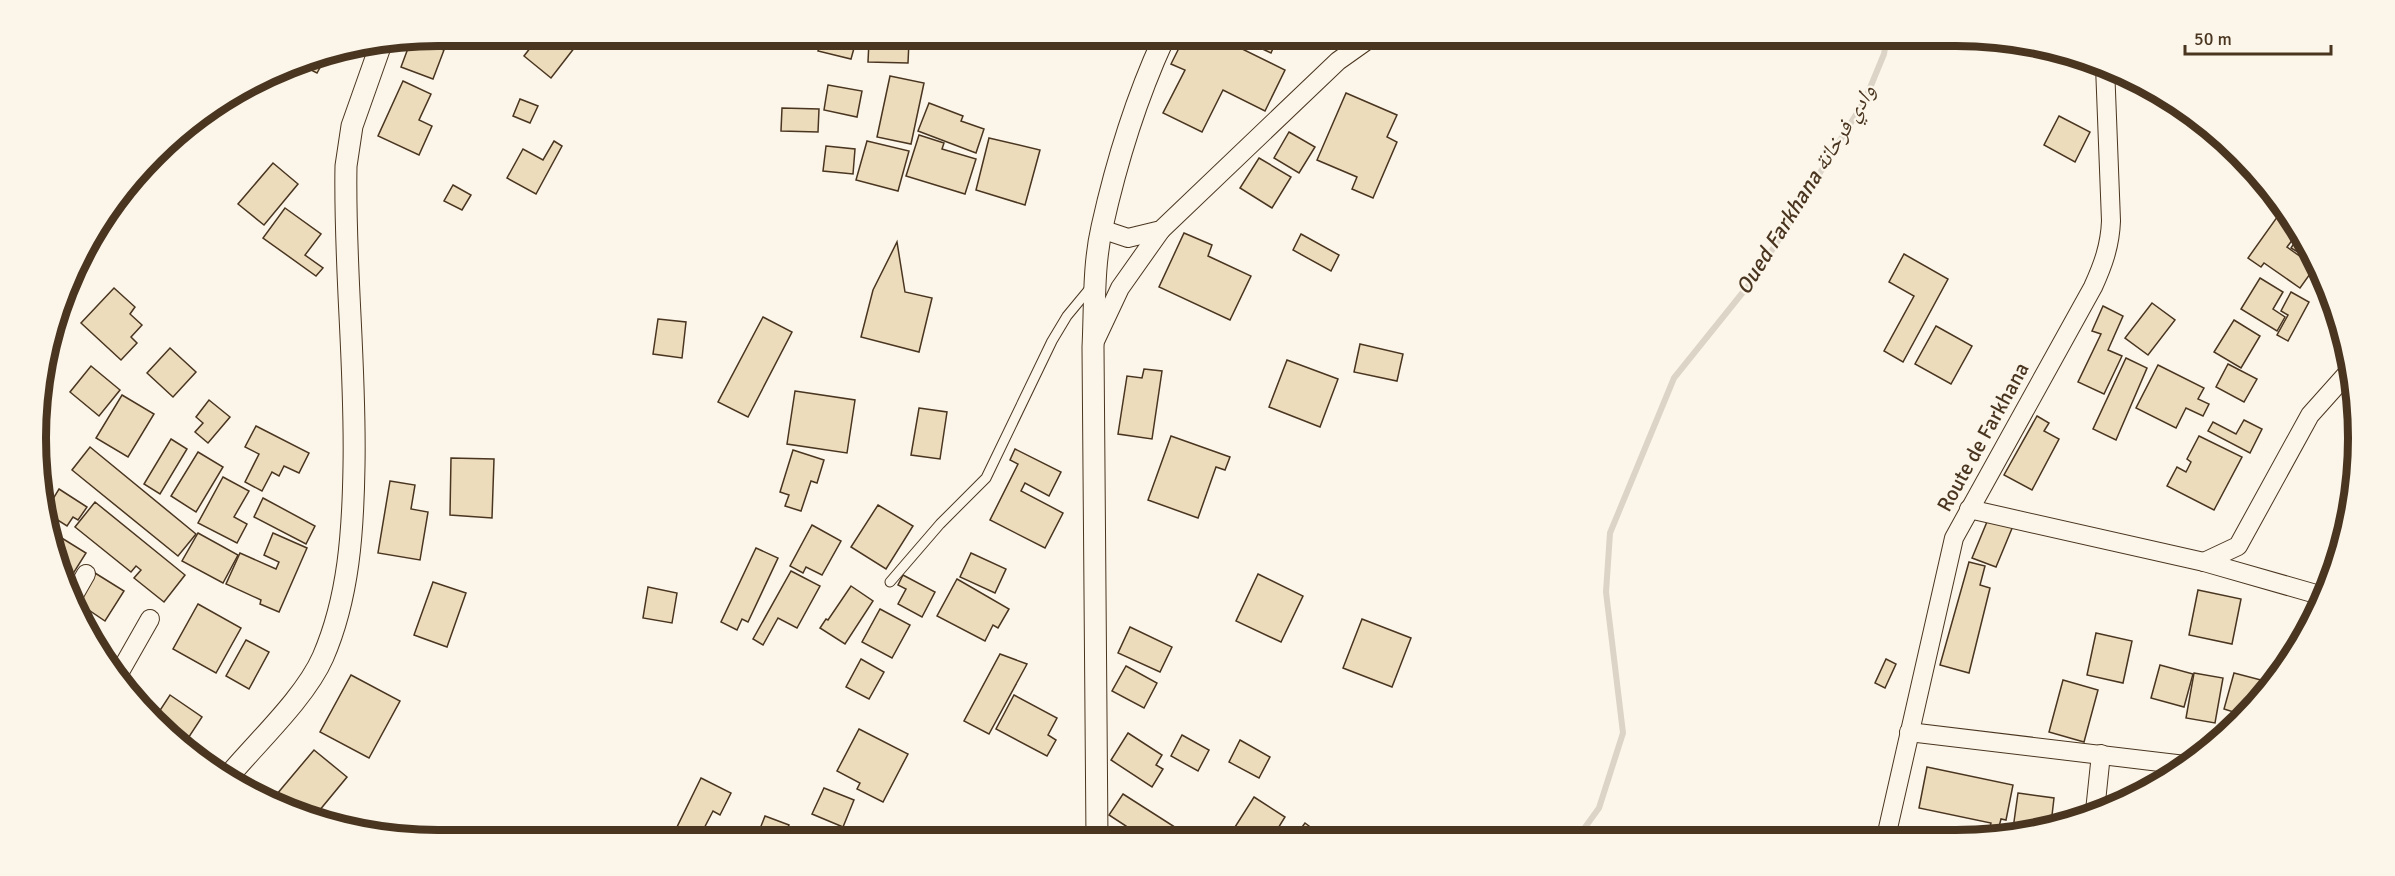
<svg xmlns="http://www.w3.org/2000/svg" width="2395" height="876" font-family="Signika,'Noto Naskh Arabic',sans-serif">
  <rect width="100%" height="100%" fill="#fbf6e9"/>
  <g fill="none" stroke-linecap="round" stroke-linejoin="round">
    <polyline stroke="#dcd4c6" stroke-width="6" points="1578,837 1599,808 1623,733 1606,592 1610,533 1674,378 1756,276 1865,100 1884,54 1887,36"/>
  </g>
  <g fill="#ecdcbc" stroke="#4a3520" stroke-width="1.5">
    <polygon points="1241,39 1277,39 1271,53"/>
    <polygon points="1183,40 1224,40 1285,70 1265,111 1223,90 1202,132 1163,113 1185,70 1171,64"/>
    <polygon points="821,41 856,41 851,59 818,51"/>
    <polygon points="869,41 909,41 908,63 868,62"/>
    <polygon points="410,43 425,43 444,50 433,79 401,67"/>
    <polygon points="534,43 570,43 575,47 551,78 524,56"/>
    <polygon points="328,53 317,73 297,63"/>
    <polygon points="890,76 924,83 911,144 877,137"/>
    <polygon points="403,81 431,94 419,120 432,126 419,155 378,136"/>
    <polygon points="828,85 862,91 857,117 824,110"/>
    <polygon points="1346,93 1397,115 1387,137 1397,142 1373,198 1352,189 1357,177 1317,160"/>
    <polygon points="520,99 538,106 530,123 513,116"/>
    <polygon points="929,103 963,116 961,121 984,129 976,153 918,131"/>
    <polygon points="782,108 819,109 818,132 781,131"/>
    <polygon points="2059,116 2090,132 2075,162 2044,145"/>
    <polygon points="1289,132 1315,147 1299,173 1274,158"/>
    <polygon points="919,135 944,143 942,149 976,159 965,194 906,176"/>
    <polygon points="989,138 1040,150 1025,205 976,190"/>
    <polygon points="554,141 562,146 536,194 507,178 523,149 543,160"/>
    <polygon points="867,141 909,151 898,191 856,180"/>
    <polygon points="826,146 855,149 853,174 823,171"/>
    <polygon points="1259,158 1291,177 1272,208 1240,188"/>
    <polygon points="273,163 298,184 264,225 238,204"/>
    <polygon points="453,185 471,195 462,210 444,201"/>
    <polygon points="285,208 321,234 305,255 323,268 316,276 263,238"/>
    <polygon points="2280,213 2300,230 2287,247 2315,267 2300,288 2264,263 2261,267 2248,258"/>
    <polygon points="2301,232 2305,237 2318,264 2291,248"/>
    <polygon points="1184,233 1212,245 1208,256 1251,276 1230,320 1159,287"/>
    <polygon points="1301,234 1339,255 1331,271 1293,250"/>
    <polygon points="897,242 905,292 932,298 919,352 861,337 873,290"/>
    <polygon points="1904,254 1948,279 1903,362 1884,351 1914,296 1889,282"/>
    <polygon points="2260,278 2283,292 2273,309 2285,317 2277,331 2241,309"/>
    <polygon points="114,288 135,307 130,314 142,325 131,337 137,343 121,360 81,323"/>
    <polygon points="2291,292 2309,302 2288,341 2277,335 2288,315 2281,311"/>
    <polygon points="2152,303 2175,320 2148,355 2125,338"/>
    <polygon points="2103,306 2123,316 2108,350 2122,356 2104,394 2078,382 2101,334 2092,331"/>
    <polygon points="763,317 792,332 748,417 718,402"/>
    <polygon points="658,319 686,322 682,358 653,354"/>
    <polygon points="2234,320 2260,336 2241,368 2214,352"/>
    <polygon points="1936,326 1972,346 1951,384 1915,364"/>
    <polygon points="1360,344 1403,354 1397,381 1354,372"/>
    <polygon points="170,348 196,372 173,397 147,373"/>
    <polygon points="2126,358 2147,368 2116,440 2093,429"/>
    <polygon points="1287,360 1338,379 1320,427 1269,407"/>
    <polygon points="2228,364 2257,379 2244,402 2216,387"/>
    <polygon points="2158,365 2204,388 2198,399 2209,404 2203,416 2186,408 2176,428 2136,408"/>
    <polygon points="91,366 120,390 99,416 70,392"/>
    <polygon points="1144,369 1162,371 1152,439 1118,434 1127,376 1142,378"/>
    <polygon points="795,391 855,400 847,453 787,444"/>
    <polygon points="122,395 154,414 128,457 96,438"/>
    <polygon points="209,400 230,417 208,443 195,432 203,423 196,417"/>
    <polygon points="919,408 947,412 940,459 911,455"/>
    <polygon points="2037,416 2049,423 2044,431 2059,439 2032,490 2004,475"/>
    <polygon points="2244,420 2262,429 2250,453 2208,431 2213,422 2236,434"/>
    <polygon points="256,426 309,453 299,473 284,466 279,476 272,472 262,491 245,482 259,454 245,447"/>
    <polygon points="1171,436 1230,457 1225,470 1216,467 1198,518 1148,500"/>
    <polygon points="2199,436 2242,457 2214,510 2167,486 2177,467 2186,472 2191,462 2187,459"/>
    <polygon points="171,439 187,449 160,494 144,484"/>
    <polygon points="90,447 196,534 178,556 72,470"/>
    <polygon points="1015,449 1061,472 1049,496 1025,483 1021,491 1063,513 1045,548 990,520 1018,464 1010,460"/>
    <polygon points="793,450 824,460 817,483 811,481 801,511 785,506 789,495 780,492"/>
    <polygon points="198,452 223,467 196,512 171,496"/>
    <polygon points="451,458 494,459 492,518 450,515"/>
    <polygon points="223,477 249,491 234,517 247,524 237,543 198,523"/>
    <polygon points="390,481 415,485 411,509 428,512 420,560 378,553"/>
    <polygon points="59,489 87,507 78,520 73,517 67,526 45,512"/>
    <polygon points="263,498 315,526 306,544 254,517"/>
    <polygon points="95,502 185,575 164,602 134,578 141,570 136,566 131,572 75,527"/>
    <polygon points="878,505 913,526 886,569 851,547"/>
    <polygon points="1989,517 2013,526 1996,567 1972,558"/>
    <polygon points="812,525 841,541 822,575 806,567 803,573 790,566"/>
    <polygon points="52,532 86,553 71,577 63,571 50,542"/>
    <polygon points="198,533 238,555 223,583 182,561"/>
    <polygon points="273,533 307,548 279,612 260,604 261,600 226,584 240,553 276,569 279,562 264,555"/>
    <polygon points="756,548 778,558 748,622 742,619 737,630 721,622"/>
    <polygon points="971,553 1006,569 995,593 960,577"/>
    <polygon points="1969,562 1985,566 1980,585 1990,588 1969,673 1940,665"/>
    <polygon points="791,571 820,586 797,628 778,618 763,645 753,639"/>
    <polygon points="95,573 124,591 105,621 77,602"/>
    <polygon points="1258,574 1303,596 1281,642 1236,621"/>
    <polygon points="903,575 935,592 922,617 898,604 906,589 898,585"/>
    <polygon points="957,579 1009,609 998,628 993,625 985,641 937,616"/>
    <polygon points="433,582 466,593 447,647 414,635"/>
    <polygon points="851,586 873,601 845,644 820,628 826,619 828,620"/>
    <polygon points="648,587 677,593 672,623 643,618"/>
    <polygon points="2198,590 2241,599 2232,644 2189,635"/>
    <polygon points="198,604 241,628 216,673 173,649"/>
    <polygon points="880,609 910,625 892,658 862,642"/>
    <polygon points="1362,619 1411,638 1392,687 1343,668"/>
    <polygon points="1130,627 1172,647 1160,672 1118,653"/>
    <polygon points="2096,633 2132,641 2123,683 2087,675"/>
    <polygon points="246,640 269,652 249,689 226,676"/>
    <polygon points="99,650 116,660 110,669 104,662"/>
    <polygon points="1000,654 1027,664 989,734 964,721"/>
    <polygon points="861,659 884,672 869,699 846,687"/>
    <polygon points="1886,659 1896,664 1885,688 1875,683"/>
    <polygon points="2160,665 2193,674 2184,707 2151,698"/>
    <polygon points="1126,666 1157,683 1144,708 1112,691"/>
    <polygon points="2194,673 2223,678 2215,723 2186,718"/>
    <polygon points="2234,673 2261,680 2255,701 2243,715 2224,709"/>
    <polygon points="351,675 400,701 369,758 320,732"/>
    <polygon points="2063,680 2098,690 2084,742 2049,732"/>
    <polygon points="170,695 202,717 183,746 153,721"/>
    <polygon points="1014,695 1057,718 1048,735 1056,740 1047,756 996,729"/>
    <polygon points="859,729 908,754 883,802 857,789 860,783 837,771"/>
    <polygon points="1128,733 1162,755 1156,765 1163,769 1152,787 1111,760"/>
    <polygon points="1182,735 1209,750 1198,771 1171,756"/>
    <polygon points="1240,740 1270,757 1259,778 1229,762"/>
    <polygon points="314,750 347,777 314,817 293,808 277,794"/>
    <polygon points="1927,767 2013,785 2006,820 2001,819 1997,835 1988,834 1991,823 1919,808"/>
    <polygon points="701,778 731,793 720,815 713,811 699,838 677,827"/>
    <polygon points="824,788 854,800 843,827 812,814"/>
    <polygon points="2018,793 2054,798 2051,824 2012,836"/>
    <polygon points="1123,794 1192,838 1118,838 1126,826 1109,815"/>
    <polygon points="1254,797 1285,817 1272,838 1253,838 1235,827"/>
    <polygon points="765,816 789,825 785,835 797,839 756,839"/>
    <polygon points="1305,823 1325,838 1294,838"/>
    <polygon points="885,830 910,839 882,839"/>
  </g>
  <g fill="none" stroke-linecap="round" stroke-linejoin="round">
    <g stroke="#4a3520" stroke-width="11">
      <polyline id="service" points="890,582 940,524 986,478 1052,341 1067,316 1091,287"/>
    </g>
    <g stroke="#4a3520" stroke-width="20">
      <g id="minor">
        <polyline points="1101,229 1128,238 1161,230 1338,61 1369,39"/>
        <polyline points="1096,339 1120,288 1161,230"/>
        <polyline points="1969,509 2204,562 2323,596"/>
        <polyline points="2204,562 2238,546 2310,415 2352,368"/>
        <polyline points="74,595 86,574"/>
        <polyline points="117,677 150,619"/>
        <polyline points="1909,732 2185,765"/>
        <polyline points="2095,811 2101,754"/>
        <path d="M 1886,837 L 1954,538 L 2093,287 C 2103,265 2110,246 2111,221 L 2105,66"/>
      </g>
    </g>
    <g stroke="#4a3520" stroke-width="23">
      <g id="tertiary">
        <path d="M 227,778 C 256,743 305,698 323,657 C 349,597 353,531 354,466 C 356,365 344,266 346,166 L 352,126 L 381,44"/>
        <path d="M 1097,839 L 1093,347 C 1095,308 1093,266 1102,227 C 1116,164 1136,99 1163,40"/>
      </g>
    </g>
    <use href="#service" stroke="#fbf6e9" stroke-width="9"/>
    <use href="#minor" stroke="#fbf6e9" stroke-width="18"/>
    <use href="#tertiary" stroke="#fbf6e9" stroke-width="21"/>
  </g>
  <g text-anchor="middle" stroke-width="4.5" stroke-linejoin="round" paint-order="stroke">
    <g font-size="21" fill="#4a3520" stroke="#fbf6e9">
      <text transform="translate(1983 437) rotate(-61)" y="7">Route de Farkhana</text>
    </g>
    <g font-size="22" font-style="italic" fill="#4a3520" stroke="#fbf6e9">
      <text transform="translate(1805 189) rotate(-58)" y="8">Oued Farkhana وادي فرخانة</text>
    </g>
  </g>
  <path d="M0 0H2395V876H0ZM438 46H1956A392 392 0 0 1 2348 438V438A392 392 0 0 1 1956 830H438A392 392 0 0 1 46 438V438A392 392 0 0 1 438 46Z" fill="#fbf6e9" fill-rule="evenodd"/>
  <path fill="none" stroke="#4a3520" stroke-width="8" d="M438 46H1956A392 392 0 0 1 2348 438V438A392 392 0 0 1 1956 830H438A392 392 0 0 1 46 438V438A392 392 0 0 1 438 46Z"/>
  <path d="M2185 45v9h146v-9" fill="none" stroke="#4a3520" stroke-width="3"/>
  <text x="2194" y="45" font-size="18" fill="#4a3520" stroke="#fbf6e9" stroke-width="4.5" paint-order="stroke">50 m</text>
</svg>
